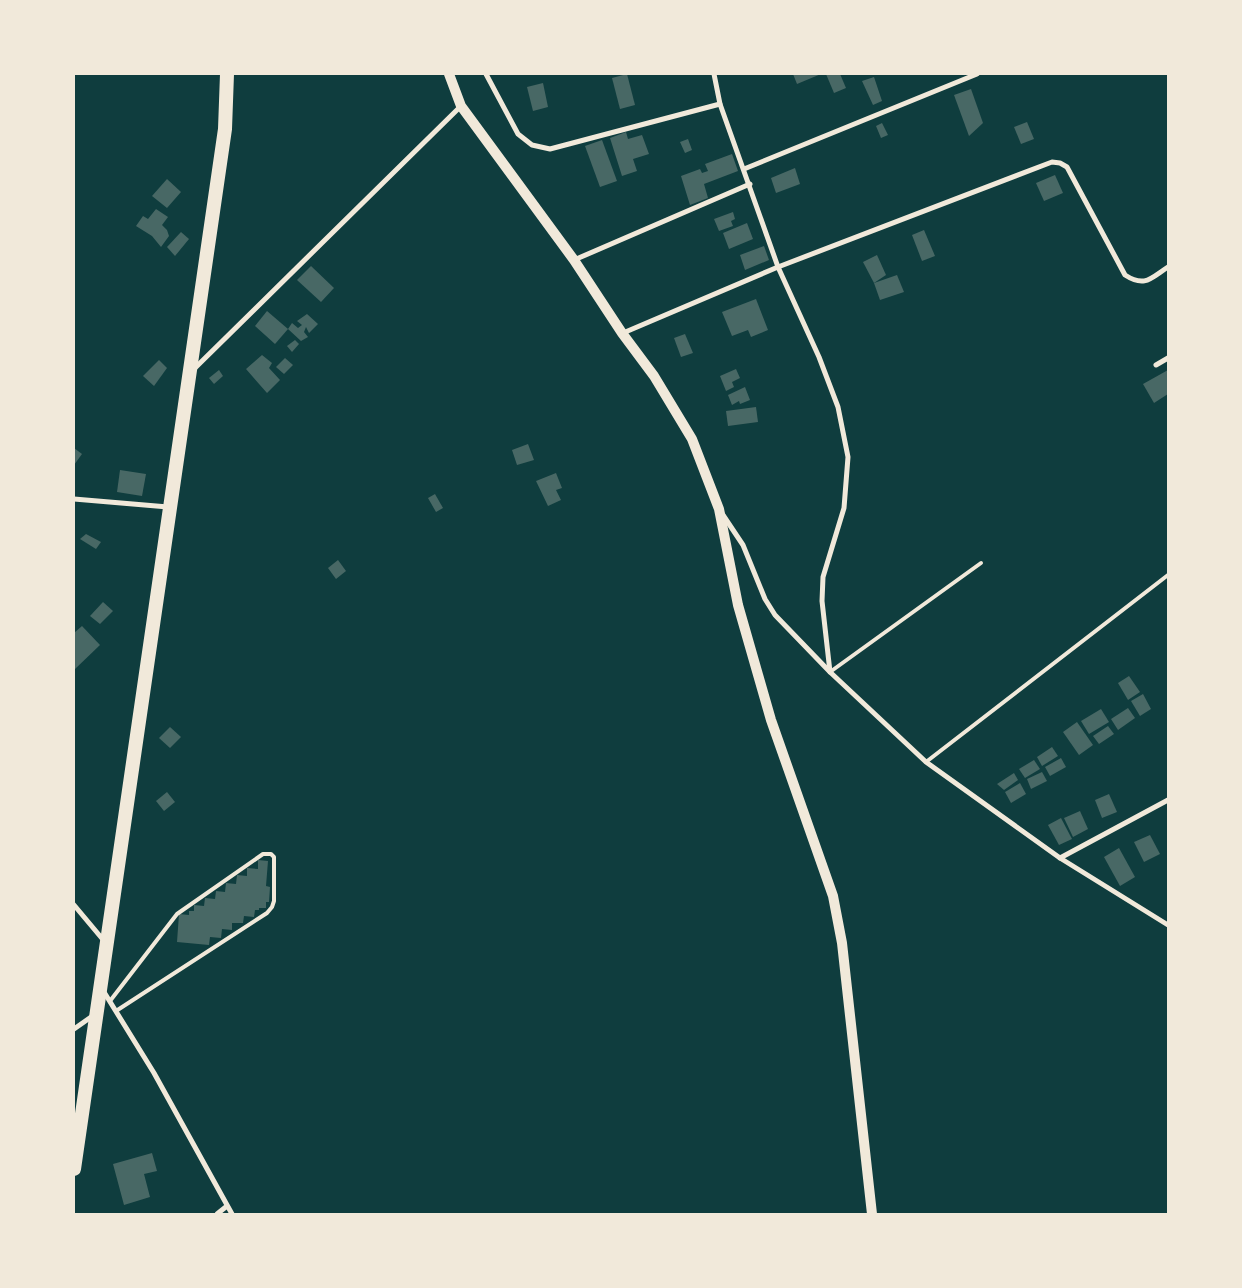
<svg xmlns="http://www.w3.org/2000/svg" width="1242" height="1288" font-family="Bitter,serif">
  <rect width="100%" height="100%" fill="#0f3d3e"/>
  <g fill="#486865">
    <polygon points="627,74 635,105 620,109 612,78"/>
    <polygon points="793,74 821,74 797,84"/>
    <polygon points="826,74 840,74 846,88 834,93"/>
    <polygon points="874,77 882,101 873,105 862,81"/>
    <polygon points="543,83 548,107 533,111 527,87"/>
    <polygon points="971,89 983,123 969,136 954,95"/>
    <polygon points="1027,122 1034,139 1021,144 1014,127"/>
    <polygon points="882,123 888,135 881,138 876,126"/>
    <polygon points="626,132 628,139 642,135 649,154 633,159 637,171 622,176 610,138"/>
    <polygon points="688,139 692,150 685,153 680,142"/>
    <polygon points="602,140 617,181 600,187 585,146"/>
    <polygon points="732,154 738,171 704,184 708,198 690,205 681,176 700,169 702,173 708,171 705,164"/>
    <polygon points="795,168 800,184 776,193 771,178"/>
    <polygon points="1055,175 1063,193 1044,201 1036,183"/>
    <polygon points="167,179 181,192 167,208 152,196"/>
    <polygon points="156,209 168,217 162,225 167,230 169,236 161,247 152,236 136,226 143,216 148,219"/>
    <polygon points="733,212 735,219 731,221 733,226 719,231 714,219"/>
    <polygon points="747,223 753,239 729,249 723,233"/>
    <polygon points="924,230 935,256 922,261 912,235"/>
    <polygon points="181,232 189,239 175,256 167,247"/>
    <polygon points="764,246 769,260 745,270 740,255"/>
    <polygon points="877,255 886,275 874,283 863,262"/>
    <polygon points="311,266 334,288 321,302 297,280"/>
    <polygon points="897,275 904,292 880,300 874,283"/>
    <polygon points="756,299 768,330 751,337 748,330 732,336 722,312"/>
    <polygon points="267,311 288,329 275,344 255,326"/>
    <polygon points="307,314 318,324 309,333 306,327 304,332 308,337 301,341 288,329 292,323 298,328 302,325 297,321"/>
    <polygon points="685,334 693,353 681,357 674,338"/>
    <polygon points="295,340 299,344 292,352 287,346"/>
    <polygon points="262,355 272,363 269,368 280,380 267,393 246,369"/>
    <polygon points="285,358 293,365 284,374 276,367"/>
    <polygon points="159,360 167,368 154,386 143,376"/>
    <polygon points="736,369 740,378 732,382 734,387 726,391 720,376"/>
    <polygon points="219,370 223,376 214,384 209,378"/>
    <polygon points="1168,370 1168,394 1154,403 1143,384"/>
    <polygon points="745,387 750,400 740,404 739,401 732,405 728,395"/>
    <polygon points="756,407 758,422 728,426 726,411"/>
    <polygon points="528,444 534,460 517,465 512,450"/>
    <polygon points="74,448 82,454 74,465"/>
    <polygon points="120,470 146,474 142,496 117,492"/>
    <polygon points="556,473 562,488 556,490 561,500 548,506 536,481"/>
    <polygon points="435,494 443,508 436,512 428,498"/>
    <polygon points="86,534 101,542 96,549 80,539"/>
    <polygon points="338,560 346,571 336,579 328,568"/>
    <polygon points="103,602 113,611 100,624 90,616"/>
    <polygon points="82,626 100,645 74,670 74,633"/>
    <polygon points="1129,676 1140,692 1128,700 1118,683"/>
    <polygon points="1143,694 1151,709 1140,716 1131,701"/>
    <polygon points="1128,708 1135,718 1118,730 1111,719"/>
    <polygon points="1101,709 1109,722 1089,734 1081,721"/>
    <polygon points="1077,722 1093,745 1079,755 1063,732"/>
    <polygon points="1108,726 1114,734 1099,744 1093,736"/>
    <polygon points="170,727 181,737 170,748 159,738"/>
    <polygon points="1052,747 1058,756 1042,766 1037,757"/>
    <polygon points="1061,758 1066,767 1050,776 1045,767"/>
    <polygon points="1034,760 1040,769 1025,778 1019,769"/>
    <polygon points="1042,772 1047,781 1031,789 1027,779"/>
    <polygon points="1014,773 1018,780 1004,790 997,784"/>
    <polygon points="1020,783 1026,794 1011,803 1005,792"/>
    <polygon points="167,792 175,802 164,811 156,801"/>
    <polygon points="1109,794 1117,812 1102,818 1095,800"/>
    <polygon points="1080,811 1088,829 1073,837 1064,818"/>
    <polygon points="1061,818 1072,839 1059,845 1048,825"/>
    <polygon points="1150,835 1160,854 1144,862 1134,842"/>
    <polygon points="1119,848 1135,877 1120,886 1104,857"/>
    <polygon points="258,860 268,861 266,886 270,887 269,902 266,902 266,908 259,908 259,910 255,910 254,917 244,916 243,923 232,923 232,930 222,929 221,938 210,937 209,945 177,942 179,914 189,915 189,911 194,911 194,905 204,906 205,898 215,899 216,891 225,892 226,883 236,884 237,875 247,876 247,868 258,869"/>
    <polygon points="152,1153 157,1171 144,1174 150,1197 124,1205 113,1164"/>
  </g>
  <g fill="none" stroke-linecap="round" stroke-linejoin="round">
    <g stroke="#f1e9da" stroke-width="4">
      <polyline points="830,672 981,563"/>
      <polyline points="926,762 1168,575"/>
      <polyline points="110,1001 177,914 263,854 271,854 274,857 274,901 272,907 267,913 116,1011"/>
    </g>
    <g stroke="#f1e9da" stroke-width="5">
      <polyline points="486,74 518,134 532,145 550,149 720,104"/>
      <polyline points="714,74 720,104 778,267 819,357 838,407 848,457 844,508 823,577 822,601 830,672"/>
      <polyline points="744,169 977,74"/>
      <polyline points="574,260 750,184"/>
      <path d="M 623,333 L 778,267 L 1052,162 L 1060,163 L 1067,167 L 1125,275 C 1145,288 1151,278 1168,267"/>
      <polyline points="1156,365 1168,358"/>
      <polyline points="194,369 461,106"/>
      <polyline points="74,499 168,507"/>
      <polyline points="723,515 743,545 765,599 775,615 830,672 926,762 1060,858 1168,925"/>
      <polyline points="1060,858 1168,800"/>
      <polyline points="74,905 105,942"/>
      <polyline points="104,992 154,1073 232,1214"/>
      <polyline points="74,1029 94,1015"/>
      <polyline points="217,1214 227,1206"/>
    </g>
    <polyline stroke="#f1e9da" stroke-width="10" points="449,74 461,106 574,260 622,333 654,376 692,439 719,509 738,605 771,720 833,896 842,943 872,1214"/>
    <polyline stroke="#f1e9da" stroke-width="14" points="74,1169 225,129 227,74"/>
  </g>
  <rect width="1242" height="1288" fill="none" stroke="#f1e9da" stroke-width="150"/>
</svg>
